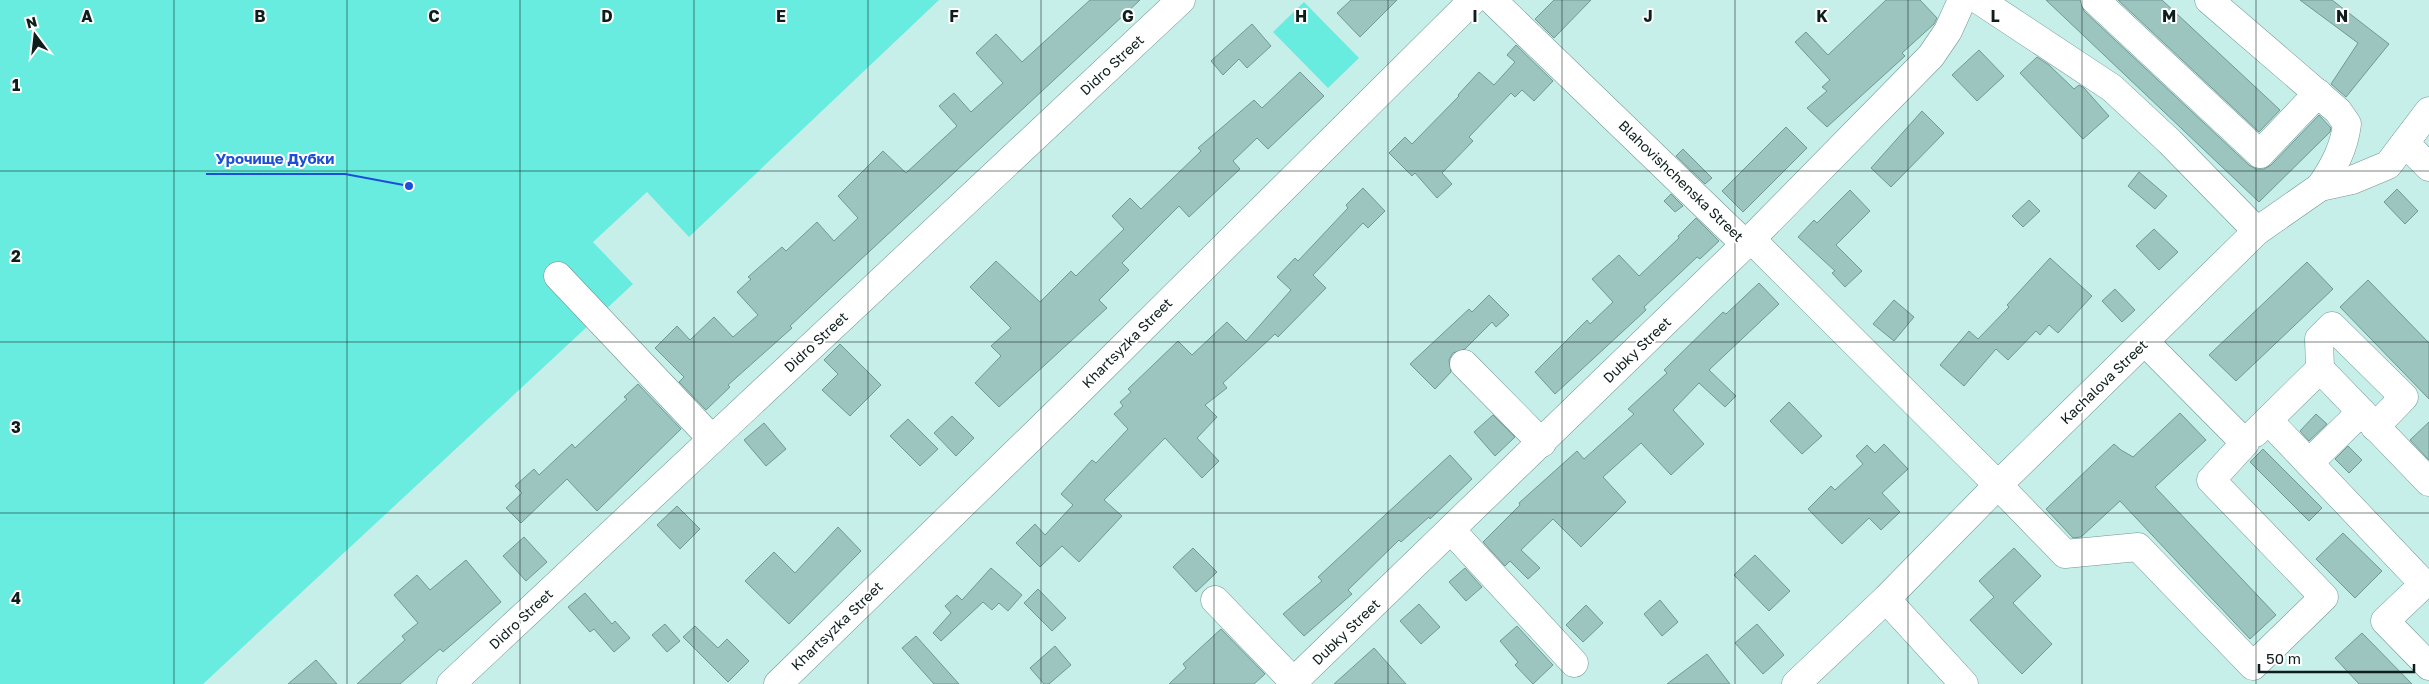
<svg xmlns="http://www.w3.org/2000/svg" width="2429" height="684" font-family="'Golos Text',sans-serif">
  <rect width="100%" height="100%" fill="#c6efea"/>
  <g fill="#67ecdf">
    <polygon points="0,0 939,0 689,237 647,192 593,242 633,284 203,684 0,684"/>
    <polygon points="1304,2 1359,58 1328,88 1273,32"/>
  </g>
  <g fill="#9dc5c0" stroke="#719893">
    <polygon points="1090,0 1140,0 857,263 790,326 792,328 728,385 730,387 706,410 679,382 684,377 655,348 677,326 690,340 714,317 733,337 758,315 737,292 751,279 748,277 782,247 786,251 817,222 834,241 858,218 838,196 883,151 906,173 957,126 939,106 954,93 971,112 1003,83 976,53 996,34 1022,62"/>
    <polygon points="1351,0 1397,0 1360,37 1337,13"/>
    <polygon points="1554,0 1591,0 1554,38 1535,19"/>
    <polygon points="1886,0 1920,0 1937,18 1934,24 1902,53 1905,56 1827,127 1807,108 1827,91 1822,87 1830,80 1795,42 1806,32 1828,55"/>
    <polygon points="2046,0 2080,0 2084,11 2249,165 2256,169 2264,169 2271,165 2319,115 2331,128 2330,132 2259,202"/>
    <polygon points="2118,0 2162,0 2280,110 2259,132"/>
    <polygon points="2300,0 2332,0 2389,44 2346,97 2331,84 2358,43"/>
    <polygon points="1252,24 1271,46 1247,68 1239,59 1223,75 1211,61"/>
    <polygon points="1516,45 1553,81 1534,101 1522,90 1515,97 1511,93 1469,137 1473,141 1442,173 1452,184 1437,198 1415,173 1412,176 1389,153 1405,137 1412,144 1459,96 1458,95 1479,72 1494,85 1515,62 1507,55"/>
    <polygon points="1979,50 2004,76 1977,101 1952,75"/>
    <polygon points="2037,57 2049,65 2074,89 2079,85 2084,88 2109,116 2083,139 2020,73"/>
    <polygon points="1300,72 1324,96 1268,149 1257,138 1233,161 1240,169 1189,217 1179,206 1122,263 1129,270 1099,300 1107,308 999,407 975,383 1001,356 991,346 1011,328 970,287 996,261 1040,302 1071,271 1076,276 1124,229 1112,216 1130,198 1141,209 1201,151 1198,148 1254,100 1262,108"/>
    <polygon points="1922,111 1944,133 1891,187 1871,168"/>
    <polygon points="1786,127 1807,148 1743,212 1722,191"/>
    <polygon points="1683,149 1712,178 1705,184 1676,156"/>
    <polygon points="2139,172 2167,196 2155,209 2128,186"/>
    <polygon points="1363,188 1385,211 1368,228 1363,223 1313,275 1326,288 1278,337 1275,334 1223,383 1227,388 1205,405 1217,417 1197,438 1219,461 1202,478 1165,438 1104,500 1122,516 1079,562 1062,546 1040,567 1016,543 1035,524 1045,535 1073,505 1061,494 1092,460 1096,463 1128,429 1114,414 1123,406 1120,402 1131,392 1128,389 1178,341 1192,355 1227,322 1246,341 1291,290 1277,277 1295,258 1298,261 1348,208 1346,205"/>
    <polygon points="2397,189 2418,211 2405,224 2384,202"/>
    <polygon points="1850,190 1870,211 1836,245 1862,271 1845,287 1832,273 1835,271 1798,237 1814,220 1817,223"/>
    <polygon points="1671,194 1683,206 1675,212 1664,201"/>
    <polygon points="2029,200 2040,211 2023,227 2012,216"/>
    <polygon points="1696,218 1719,241 1700,259 1697,257 1644,307 1646,310 1555,394 1535,372 1587,320 1590,324 1613,302 1592,279 1619,255 1639,276 1679,238 1678,236"/>
    <polygon points="2154,229 2178,252 2159,270 2136,246"/>
    <polygon points="2050,258 2092,296 2058,333 2049,325 2040,335 2036,331 2008,360 1996,349 1964,386 1940,365 1969,331 1978,339 2009,307 2007,305"/>
    <polygon points="2307,262 2333,289 2236,381 2209,355"/>
    <polygon points="2368,280 2429,343 2429,399 2340,307"/>
    <polygon points="1759,283 1779,304 1709,370 1736,396 1725,407 1699,383 1673,410 1704,444 1671,475 1641,443 1603,477 1626,502 1581,547 1553,519 1521,550 1540,568 1528,579 1510,561 1505,566 1483,542 1520,505 1519,503 1577,451 1584,459 1634,414 1628,409 1667,373 1664,370 1723,312 1726,314"/>
    <polygon points="2115,289 2135,310 2122,322 2102,301"/>
    <polygon points="1489,295 1509,315 1496,327 1492,322 1465,349 1453,353 1449,360 1451,372 1435,389 1410,364 1469,309 1472,312"/>
    <polygon points="1894,300 1914,317 1894,341 1873,324"/>
    <polygon points="840,344 881,385 850,416 822,390 838,374 824,360"/>
    <polygon points="638,384 681,429 597,511 567,479 521,523 506,508 522,493 515,486 534,469 539,475 572,444 575,448 627,399 624,397"/>
    <polygon points="1789,402 1822,436 1802,454 1770,421"/>
    <polygon points="2180,413 2206,440 2155,487 2276,615 2250,639 2120,501 2081,537 2073,538 2046,509 2114,444 2121,450 2133,457"/>
    <polygon points="2316,414 2327,424 2309,441 2300,431"/>
    <polygon points="1493,415 1515,437 1495,456 1474,432"/>
    <polygon points="952,416 974,438 956,456 934,433"/>
    <polygon points="908,419 938,449 920,466 890,436"/>
    <polygon points="2429,422 2429,460 2410,440"/>
    <polygon points="764,423 786,449 766,466 744,440"/>
    <polygon points="1884,444 1908,469 1882,493 1900,512 1881,530 1869,518 1842,544 1808,509 1831,486 1835,490 1863,464 1856,456 1867,445 1875,453"/>
    <polygon points="2348,446 2362,460 2349,473 2335,459"/>
    <polygon points="2263,449 2322,508 2309,521 2250,462"/>
    <polygon points="1450,455 1472,479 1430,519 1429,517 1401,542 1399,540 1348,590 1352,594 1304,636 1283,614 1322,581 1318,577"/>
    <polygon points="677,506 700,529 680,549 657,525"/>
    <polygon points="838,527 861,551 789,624 745,581 774,552 795,573"/>
    <polygon points="2343,533 2382,571 2355,598 2316,559"/>
    <polygon points="524,537 547,562 526,581 503,556"/>
    <polygon points="1193,548 1217,572 1196,592 1173,567"/>
    <polygon points="2014,548 2041,576 2013,603 2052,644 2022,674 1970,620 1994,597 1979,581"/>
    <polygon points="1755,555 1790,591 1769,611 1734,575"/>
    <polygon points="466,560 501,602 443,652 440,649 400,684 357,684 405,640 402,636 418,623 394,595 417,575 430,590"/>
    <polygon points="991,568 1022,595 1008,611 999,603 992,610 983,602 941,641 933,633 951,613 945,606 957,595 962,600"/>
    <polygon points="1465,568 1482,587 1466,601 1449,582"/>
    <polygon points="1038,589 1066,618 1052,631 1024,603"/>
    <polygon points="585,593 612,624 615,621 630,638 614,652 594,629 590,632 568,607"/>
    <polygon points="1660,600 1678,622 1662,636 1644,614"/>
    <polygon points="1419,604 1440,627 1421,644 1400,621"/>
    <polygon points="1586,605 1603,623 1583,642 1566,625"/>
    <polygon points="665,624 680,641 667,652 652,635"/>
    <polygon points="1757,624 1784,655 1763,674 1735,643"/>
    <polygon points="695,626 718,648 727,639 749,661 728,682 683,637"/>
    <polygon points="1517,626 1553,665 1533,684 1515,665 1518,662 1500,641"/>
    <polygon points="1221,629 1265,674 1254,684 1169,684 1186,668 1183,664"/>
    <polygon points="2362,633 2412,684 2359,684 2335,658"/>
    <polygon points="916,636 959,684 934,684 902,648"/>
    <polygon points="1055,646 1071,665 1049,684 1044,684 1030,668"/>
    <polygon points="1374,648 1406,684 1334,684"/>
    <polygon points="1707,654 1730,684 1667,684"/>
    <polygon points="316,660 337,684 288,684"/>
  </g>
  <g fill="none" stroke-linecap="round" stroke-linejoin="round">
    <g stroke="#6f9691" stroke-width="29">
      <g id="minor">
        <polyline points="1492,0 1745,244 1756,244 1998,485 2065,554 2138,547 2253,666 2324,597 2211,480 2245,443 2145,342"/>
        <polyline points="1979,0 2112,88 2170,142 2257,231"/>
        <polyline points="2095,0 2260,154 2318,93"/>
        <path d="M 2209,0 L 2338,111 L 2347,124 C 2344,148 2334,167 2320,187"/>
        <polyline points="2405,143 2429,167"/>
        <polyline points="558,276 712,439"/>
        <polyline points="1464,364 1542,443"/>
        <polyline points="2320,369 2319,339 2332,326 2404,397 2375,427"/>
        <polyline points="2268,420 2424,584 2385,621 2429,666"/>
        <polyline points="2255,433 2320,369 2429,482"/>
        <polyline points="2309,463 2361,412"/>
        <polyline points="1452,531 1574,663"/>
        <polyline points="1886,599 1964,684"/>
        <polyline points="1215,600 1294,682"/>
        <polyline points="451,684 1181,0"/>
        <polyline points="778,684 1075,395 1473,0"/>
        <polyline points="1291,684 1759,231 1931,56 1948,31 1962,0"/>
        <polyline points="1796,684 1886,599 1998,485 2257,231 2320,187 2352,180 2388,165 2429,111"/>
      </g>
    </g>
    <use href="#minor" stroke="#fff" stroke-width="28"/>
  </g>
  <path fill="none" stroke="#0e1e1c" stroke-width="1" stroke-opacity="0.55" d="M 174,0 L 174,684M 347,0 L 347,684M 520,0 L 520,684M 694,0 L 694,684M 868,0 L 868,684M 1041,0 L 1041,684M 1214,0 L 1214,684M 1388,0 L 1388,684M 1562,0 L 1562,684M 1735,0 L 1735,684M 1908,0 L 1908,684M 2082,0 L 2082,684M 2256,0 L 2256,684M 0,171 L 2429,171M 0,342 L 2429,342M 0,513 L 2429,513"/>
  <g text-anchor="middle" stroke-width="4" stroke-linejoin="round" paint-order="stroke">
    <g font-size="14" fill="#0e1e1c" stroke="#fff">
      <text transform="translate(1112 65) rotate(-43)" y="5">Didro Street</text>
      <text transform="translate(1681 181) rotate(44)" y="5">Blahovishchenska Street</text>
      <text transform="translate(816 342) rotate(-43)" y="5">Didro Street</text>
      <text transform="translate(1127 343) rotate(-45)" y="5">Khartsyzka Street</text>
      <text transform="translate(1637 350) rotate(-44)" y="5">Dubky Street</text>
      <text transform="translate(2104 382) rotate(-44)" y="5">Kachalova Street</text>
      <text transform="translate(521 619) rotate(-43)" y="5">Didro Street</text>
      <text transform="translate(837 626) rotate(-44)" y="5">Khartsyzka Street</text>
      <text transform="translate(1346 632) rotate(-44)" y="5">Dubky Street</text>
    </g>
  </g>
  <g font-size="16" text-anchor="middle" font-weight="bold" fill="#0e1e1c" stroke="#fff" stroke-width="4" stroke-linejoin="round" paint-order="stroke">
    <text x="87" y="22">A</text>
    <text x="260" y="22">B</text>
    <text x="434" y="22">C</text>
    <text x="607" y="22">D</text>
    <text x="781" y="22">E</text>
    <text x="954" y="22">F</text>
    <text x="1128" y="22">G</text>
    <text x="1301" y="22">H</text>
    <text x="1475" y="22">I</text>
    <text x="1648" y="22">J</text>
    <text x="1822" y="22">K</text>
    <text x="1995" y="22">L</text>
    <text x="2169" y="22">M</text>
    <text x="2342" y="22">N</text>
    <text x="16" y="91">1</text>
    <text x="16" y="262">2</text>
    <text x="16" y="433">3</text>
    <text x="16" y="604">4</text>
  </g>
  <path fill="none" stroke="#1d4ed8" stroke-width="2" d="M409 186L345 174H206"/>
  <circle fill="#1d4ed8" stroke="#fff" stroke-width="2" cx="409" cy="186" r="5"/>
  <g font-size="15" text-anchor="middle" font-weight="bold" fill="#1d4ed8" stroke="#fff" stroke-width="4" stroke-linejoin="round" paint-order="stroke">
    <text x="275" y="164">Урочище Дубки</text>
  </g>
  <g transform="translate(35 35) rotate(345)" stroke="#ffffff" stroke-width="4" paint-order="stroke">
  <path d="M0-4L9 19L0 12L-9 19Z" fill="#0e1e1c"/>
  <text y="-8" font-size="14" font-weight="bold" text-anchor="middle" fill="#0e1e1c">N</text>
  </g>
  <path d="M2259 664v8h155v-8" fill="none" stroke="#0e1e1c" stroke-width="2.5"/>
  <text x="2266" y="664" font-size="15" fill="#0e1e1c" stroke="#ffffff" stroke-width="4" paint-order="stroke">50 m</text>
</svg>
